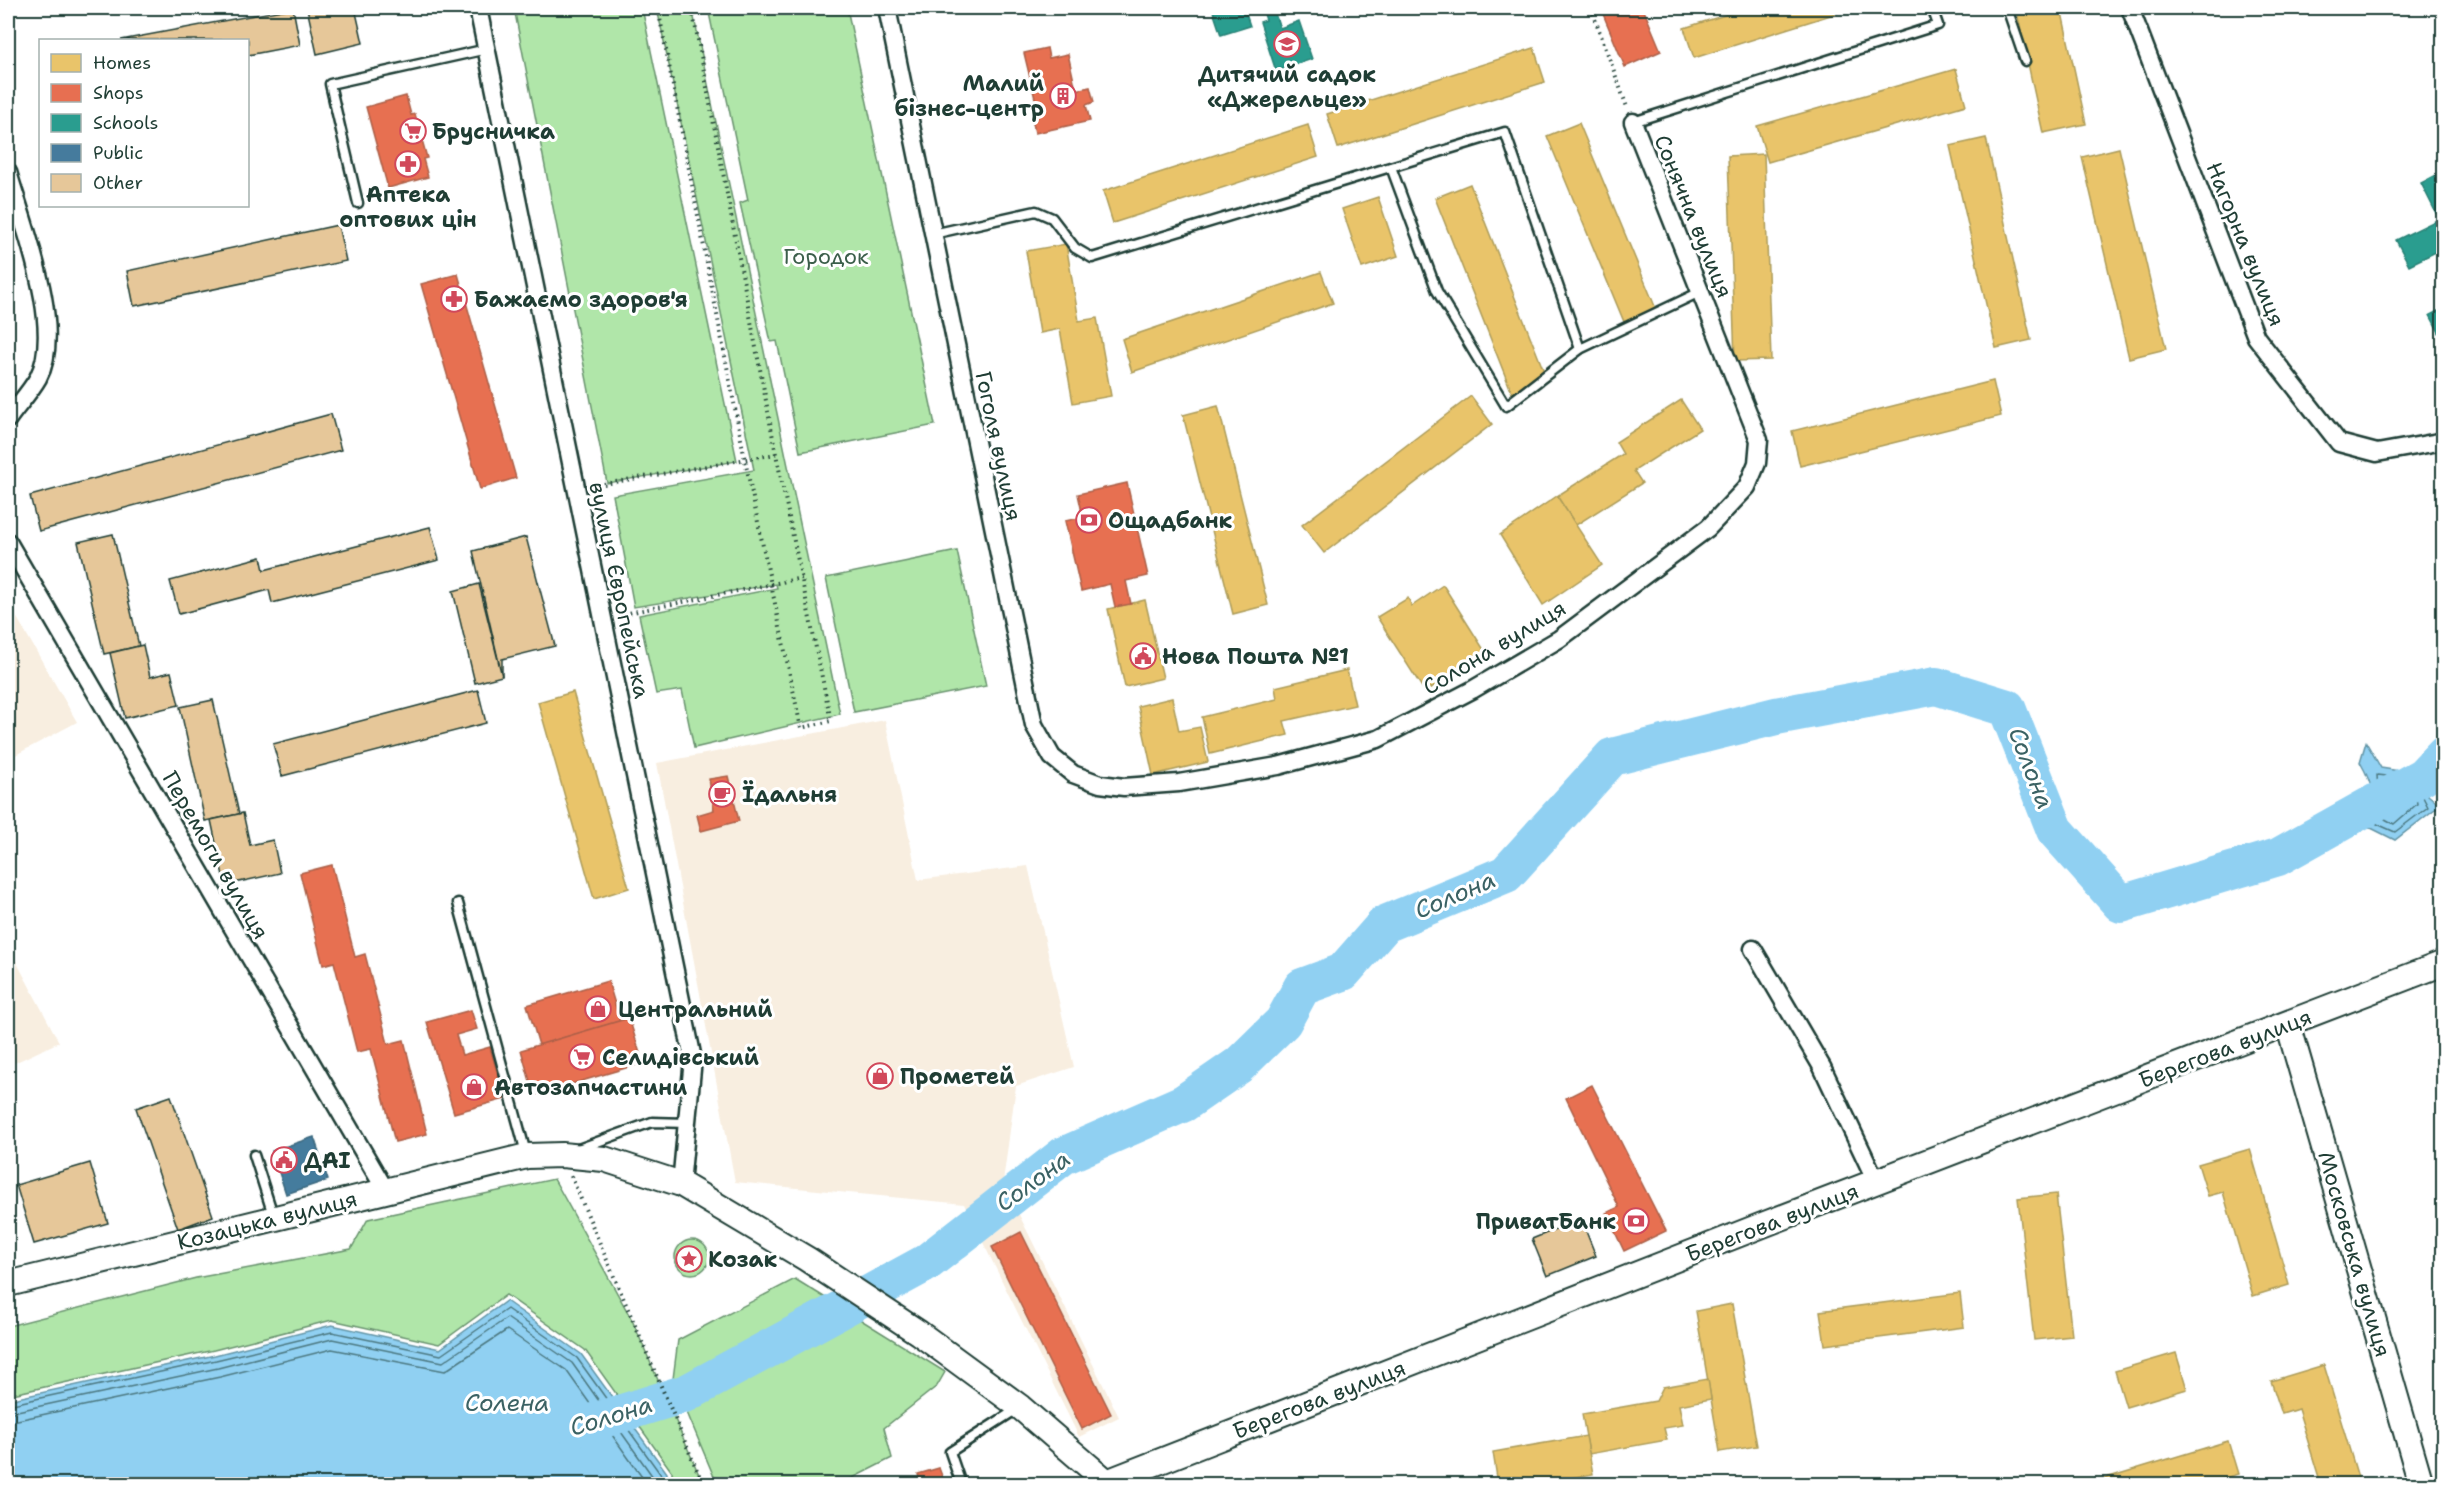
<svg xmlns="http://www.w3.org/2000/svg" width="2451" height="1492" font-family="'Shantell Sans',sans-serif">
  <rect width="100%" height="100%" fill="#fff"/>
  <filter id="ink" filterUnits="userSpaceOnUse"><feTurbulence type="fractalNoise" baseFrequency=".0167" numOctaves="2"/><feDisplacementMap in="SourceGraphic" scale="12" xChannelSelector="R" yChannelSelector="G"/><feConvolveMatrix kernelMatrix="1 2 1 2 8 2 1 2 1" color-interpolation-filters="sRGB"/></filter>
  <g filter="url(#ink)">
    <g fill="#f8eee0">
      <polygon points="8,602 77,722 8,759"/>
      <polygon points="885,720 918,880 1028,866 1074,1067 1016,1086 1003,1182 1119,1417 1079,1437 964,1204 735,1182 657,763"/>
      <polygon points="8,946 59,1042 8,1066"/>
    </g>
    <g fill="#b0e6a9" stroke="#68926e" stroke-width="1.5">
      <polygon points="514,8 642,8 737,461 607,483"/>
      <polygon points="657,8 692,8 840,714 694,748 682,690 656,694 639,615 777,588 776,584 634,607 613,495 754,470"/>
      <polygon points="708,8 847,8 935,425 800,452 777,341 771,342 740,203 748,200"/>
      <polygon points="957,551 986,686 854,712 826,578"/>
      <polygon points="554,1179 632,1320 703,1484 672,1484 672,1472 585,1350 506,1295 439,1344 332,1320 214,1350 8,1395 8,1326 196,1278 351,1249 368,1219"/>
      <circle cx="692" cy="1257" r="17"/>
      <polygon points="795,1279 945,1372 937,1386 884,1428 892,1458 841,1484 717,1484 673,1379 678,1340"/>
    </g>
    <g fill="#90d0f2" stroke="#6395a6" stroke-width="1.5">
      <path d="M 2366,742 L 2381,768 L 2412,773 L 2443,743 L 2443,768 L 2433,772 L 2428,795 L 2440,805 L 2395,840 L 2369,827 C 2375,799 2375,788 2360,762 Z"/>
      <polygon points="506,1301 581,1354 667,1473 667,1484 8,1484 8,1400 215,1355 332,1325 440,1349"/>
    </g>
    <g fill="#e9c46a" stroke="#ac9c5a" stroke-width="1.5">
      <polygon points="1747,8 1853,8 1694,58 1684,28"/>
      <polygon points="2016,8 2061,8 2086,124 2043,133"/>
      <polygon points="1534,48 1545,82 1338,148 1327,114"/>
      <polygon points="1956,69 1966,105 1768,162 1757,126"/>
      <polygon points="1579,123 1659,316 1627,329 1547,136"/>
      <polygon points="1308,125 1318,157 1113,223 1103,191"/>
      <polygon points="1986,138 2031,340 1996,348 1950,146"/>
      <polygon points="2119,148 2166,349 2129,358 2082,157"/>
      <polygon points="1764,154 1771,360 1735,361 1728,156"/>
      <polygon points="1470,184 1547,379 1512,393 1435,198"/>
      <polygon points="1378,197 1398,256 1362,268 1342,209"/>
      <polygon points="1066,244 1079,321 1097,318 1111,396 1073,403 1060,329 1040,333 1026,251"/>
      <polygon points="1321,272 1333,303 1132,372 1122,339"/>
      <polygon points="1993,381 2001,416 1800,466 1792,431"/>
      <polygon points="1471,396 1492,424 1324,553 1302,525"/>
      <polygon points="1681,400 1700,429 1634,471 1642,483 1576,525 1557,496 1623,454 1616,442"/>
      <polygon points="1218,406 1268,605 1233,614 1183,415"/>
      <polygon points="1557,496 1602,565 1543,605 1500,535"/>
      <polygon points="1443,585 1486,653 1425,692 1377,617 1408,598 1412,606"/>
      <polygon points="1145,600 1163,678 1125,687 1108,609"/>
      <polygon points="1347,670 1355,705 1284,721 1288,735 1210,754 1202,717 1277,699 1275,687"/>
      <polygon points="573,692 629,888 594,899 538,702"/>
      <polygon points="1172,698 1179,731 1200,727 1208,762 1153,775 1138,706"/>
      <polygon points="2250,1149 2289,1285 2253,1296 2223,1192 2208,1196 2198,1164"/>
      <polygon points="2056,1194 2072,1336 2034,1340 2018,1198"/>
      <polygon points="1960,1293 1964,1327 1825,1345 1820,1311"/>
      <polygon points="1732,1304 1757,1446 1720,1452 1696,1311"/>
      <polygon points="2176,1353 2187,1389 2126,1407 2115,1371"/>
      <polygon points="2324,1365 2360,1484 2321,1484 2298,1409 2282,1414 2271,1381"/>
      <polygon points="1708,1379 1711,1399 1679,1405 1683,1425 1664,1428 1667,1440 1589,1454 1582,1414 1656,1401 1663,1387"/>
      <polygon points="1586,1436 1593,1474 1535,1484 1498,1484 1493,1452"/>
      <polygon points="2228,1441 2238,1474 2205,1484 2086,1484"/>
    </g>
    <g fill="#e76f51" stroke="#ab6048" stroke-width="1.5">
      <polygon points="1618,8 1643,8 1661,51 1625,67 1603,14"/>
      <polygon points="1047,48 1049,58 1068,54 1076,90 1090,87 1094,102 1086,105 1090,121 1035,133 1031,113 1038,111 1024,53"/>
      <polygon points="406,96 411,115 415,114 427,158 423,159 428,177 388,188 366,107"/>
      <polygon points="458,274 516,478 480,489 421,284"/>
      <polygon points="1127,483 1148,576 1126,581 1131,604 1115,607 1110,584 1081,591 1065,521 1083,517 1078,494"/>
      <polygon points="728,776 739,821 701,831 697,815 714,810 709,779"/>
      <polygon points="332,865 355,957 365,954 388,1044 404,1040 427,1134 395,1142 371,1049 357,1052 334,962 323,965 300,873"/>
      <polygon points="608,981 620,1021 539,1045 527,1005"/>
      <polygon points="471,1010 477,1029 456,1035 462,1055 490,1047 505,1099 454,1113 427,1022"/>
      <polygon points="629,1018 643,1063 534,1095 521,1050"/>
      <polygon points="1592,1085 1666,1231 1624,1251 1606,1213 1619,1207 1566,1098"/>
      <polygon points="1021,1232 1111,1414 1082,1429 992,1247"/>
      <polygon points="939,1468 945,1484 920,1484 918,1474"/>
    </g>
    <g fill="#2a9d8f" stroke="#278074" stroke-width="1.5">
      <polygon points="1212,8 1244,8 1250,26 1221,35"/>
      <polygon points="1262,8 1273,8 1280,28 1299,21 1312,59 1276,71 1260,22 1266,20"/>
      <polygon points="2444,171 2444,248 2409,265 2396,240 2439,219 2421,183"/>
      <polygon points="2444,308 2444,342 2430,315"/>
    </g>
    <polygon fill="#457b9d" stroke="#3a687e" stroke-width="1.5" points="314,1137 328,1180 286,1194 272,1151"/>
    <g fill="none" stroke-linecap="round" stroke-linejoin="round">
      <g stroke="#4c7880" stroke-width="1.5">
        <polygon points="2423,772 2426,775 2422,795 2428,807 2395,832 2377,824 2379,807 2377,775 2412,779"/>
        <polygon points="2389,783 2414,787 2417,804 2394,824 2385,819 2386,786"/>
        <polyline points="8,1405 216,1360 332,1332 441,1355 507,1309 577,1358 661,1475 661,1484"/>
        <polyline points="8,1413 218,1368 332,1339 443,1362 507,1318 572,1363 653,1477 654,1484"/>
        <polyline points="8,1422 220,1377 332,1349 445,1371 507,1330 566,1370 644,1480 645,1484"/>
      </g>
      <polyline stroke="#90d0f2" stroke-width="38" points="574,1428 687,1393 926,1263 1063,1156 1184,1103 1239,1065 1283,1022 1302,987 1343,972 1385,924 1506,874 1612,757 1776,716 1936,686 2007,708 2055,830 2121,904 2278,857 2423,776 2444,754"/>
    </g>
    <g fill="#e6c799" stroke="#1f3d34" stroke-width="1.5">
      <polygon points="293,8 300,45 248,55 248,40 121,40"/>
      <polygon points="307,8 355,8 363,43 317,54"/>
      <polygon points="338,225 346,261 134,306 127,271"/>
      <polygon points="331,414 341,450 39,531 30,496"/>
      <polygon points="430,527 439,560 272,603 269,590 179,614 170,581 261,557 264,570"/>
      <polygon points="113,534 139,646 104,654 78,542"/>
      <polygon points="526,537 555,646 502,659 502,676 473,551"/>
      <polygon points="479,584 502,676 475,683 453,591"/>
      <polygon points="143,645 150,677 171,672 179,705 125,718 110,653"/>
      <polygon points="478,690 486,723 282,776 273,744"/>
      <polygon points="213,700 239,814 205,821 180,707"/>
      <polygon points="243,813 250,845 273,840 280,873 225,885 211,820"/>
      <polygon points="171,1096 213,1216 178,1229 136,1108"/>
      <polygon points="90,1163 108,1223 34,1244 16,1185"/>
      <polygon points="1581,1219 1596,1256 1547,1276 1532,1239"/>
    </g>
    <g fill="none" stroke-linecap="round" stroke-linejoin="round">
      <g stroke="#1f3d34" stroke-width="13">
        <g id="lane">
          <polyline points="2007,8 2025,61"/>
          <polyline points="1633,122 1938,25 1932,8"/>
          <polyline points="1391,167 1437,291 1506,406 1580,349"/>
          <polyline points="358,203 330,84 487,49"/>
          <polyline points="933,234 1036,211 1052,218 1075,248 1092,258 1505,132 1580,349 1700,292"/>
          <polyline points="458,903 526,1153"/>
          <polyline points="578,1149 652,1122 687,1123"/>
          <polyline points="254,1155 274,1218"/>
          <polyline points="961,1484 950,1452 1017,1409"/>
        </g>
      </g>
      <g stroke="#1f3d34" stroke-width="21">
        <g id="street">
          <polyline points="478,8 693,1059 681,1184"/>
          <polyline points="887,8 1034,725 1052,757 1073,774 1100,784 1124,787 1179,783 1278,766 1378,739 1472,690 1559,639 1708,528 1747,487 1757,463 1759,440 1633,122"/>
          <polyline points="2130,8 2256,337 2339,443 2377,453 2444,441"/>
          <path d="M 8,172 C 23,225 65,329 38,378 C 30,392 17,406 8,419"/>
          <polyline points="8,542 386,1191"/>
          <polyline points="1753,949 1822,1067 1876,1181"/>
        </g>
      </g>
      <g stroke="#1f3d34" stroke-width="28">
        <g id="secondary">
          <polyline points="2288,1024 2421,1484"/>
          <polyline points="8,1284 527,1156 562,1155 604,1159 681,1184 807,1259 919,1333 1020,1407 1107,1482 1760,1226 2444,963"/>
        </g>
      </g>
      <g stroke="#1f3d34" stroke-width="4" stroke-dasharray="1.5 4.5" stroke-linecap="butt">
        <polyline points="658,8 745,460 801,728 831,721 776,454 692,8"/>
        <polyline points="1591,8 1627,107"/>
        <polyline points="592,486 776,454"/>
        <polyline points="618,615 802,578"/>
        <polyline points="571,1176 703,1484"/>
      </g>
      <use href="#lane" stroke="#fff" stroke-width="8"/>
      <use href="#street" stroke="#fff" stroke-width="16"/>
      <use href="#secondary" stroke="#fff" stroke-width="24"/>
    </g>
  </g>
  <defs>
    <g id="school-ring" transform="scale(1.35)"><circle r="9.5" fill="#fff" stroke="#d1495b" stroke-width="1.5"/><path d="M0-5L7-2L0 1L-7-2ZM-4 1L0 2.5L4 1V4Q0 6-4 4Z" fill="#d1495b"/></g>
    <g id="building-ring" transform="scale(1.35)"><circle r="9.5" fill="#fff" stroke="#d1495b" stroke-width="1.5"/><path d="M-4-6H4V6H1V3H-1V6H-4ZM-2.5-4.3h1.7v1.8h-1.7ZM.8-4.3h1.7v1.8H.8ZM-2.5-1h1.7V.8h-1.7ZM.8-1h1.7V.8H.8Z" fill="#d1495b"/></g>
    <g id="supermarket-ring" transform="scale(1.35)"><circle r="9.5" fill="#fff" stroke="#d1495b" stroke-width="1.5"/><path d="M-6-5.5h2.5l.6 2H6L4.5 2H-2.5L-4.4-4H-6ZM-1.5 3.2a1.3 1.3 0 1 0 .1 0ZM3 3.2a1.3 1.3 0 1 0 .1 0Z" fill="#d1495b"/></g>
    <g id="pharmacy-ring" transform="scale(1.35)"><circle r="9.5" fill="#fff" stroke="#d1495b" stroke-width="1.5"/><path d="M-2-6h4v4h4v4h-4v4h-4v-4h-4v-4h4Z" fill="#d1495b"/></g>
    <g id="bank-ring" transform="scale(1.35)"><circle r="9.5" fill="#fff" stroke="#d1495b" stroke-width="1.5"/><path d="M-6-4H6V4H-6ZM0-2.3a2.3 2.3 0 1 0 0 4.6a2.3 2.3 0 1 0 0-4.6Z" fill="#d1495b"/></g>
    <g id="civic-ring" transform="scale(1.35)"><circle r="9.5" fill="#fff" stroke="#d1495b" stroke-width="1.5"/><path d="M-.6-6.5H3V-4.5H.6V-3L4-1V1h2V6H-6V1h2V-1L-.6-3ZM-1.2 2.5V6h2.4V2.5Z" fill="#d1495b"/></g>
    <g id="cafe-ring" transform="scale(1.35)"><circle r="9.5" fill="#fff" stroke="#d1495b" stroke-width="1.5"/><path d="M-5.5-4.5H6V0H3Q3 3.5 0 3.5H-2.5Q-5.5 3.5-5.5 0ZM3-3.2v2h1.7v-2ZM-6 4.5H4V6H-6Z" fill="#d1495b"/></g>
    <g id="shop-ring" transform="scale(1.35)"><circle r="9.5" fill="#fff" stroke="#d1495b" stroke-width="1.5"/><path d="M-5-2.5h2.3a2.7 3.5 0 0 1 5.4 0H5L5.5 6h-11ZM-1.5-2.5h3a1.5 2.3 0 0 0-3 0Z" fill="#d1495b"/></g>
    <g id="sight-ring" transform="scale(1.35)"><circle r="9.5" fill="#fff" stroke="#d1495b" stroke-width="1.5"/><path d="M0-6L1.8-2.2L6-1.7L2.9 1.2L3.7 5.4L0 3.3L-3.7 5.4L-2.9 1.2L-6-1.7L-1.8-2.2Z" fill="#d1495b"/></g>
  </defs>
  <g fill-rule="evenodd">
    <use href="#school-ring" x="1287" y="44"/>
    <use href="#building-ring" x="1063" y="96"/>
    <use href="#supermarket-ring" x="413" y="131"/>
    <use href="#pharmacy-ring" x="408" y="164"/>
    <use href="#pharmacy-ring" x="454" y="299"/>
    <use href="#bank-ring" x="1089" y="520"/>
    <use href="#civic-ring" x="1143" y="656"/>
    <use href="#cafe-ring" x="722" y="794"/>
    <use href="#shop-ring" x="598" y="1009"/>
    <use href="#supermarket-ring" x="582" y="1057"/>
    <use href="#shop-ring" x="880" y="1076"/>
    <use href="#shop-ring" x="474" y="1087"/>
    <use href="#civic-ring" x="284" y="1160"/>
    <use href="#bank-ring" x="1636" y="1221"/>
    <use href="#sight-ring" x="689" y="1259"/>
  </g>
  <g text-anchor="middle" stroke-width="6" stroke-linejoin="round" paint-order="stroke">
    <g font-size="22" font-weight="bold" fill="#1f3d34" stroke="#fff" text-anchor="start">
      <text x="1287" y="82" text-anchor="middle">Дитячий садок<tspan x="1287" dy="25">«Джерельце»</tspan></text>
      <text x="1044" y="91" text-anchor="end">Малий<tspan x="1044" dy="25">бізнес-центр</tspan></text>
      <text x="432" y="139">Брусничка</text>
      <text x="408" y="202" text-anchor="middle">Аптека<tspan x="408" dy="25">оптових цін</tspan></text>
      <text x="474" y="307">Бажаємо здоров'я</text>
      <text x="1108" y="528">Ощадбанк</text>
      <text x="1162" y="664">Нова Пошта №1</text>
      <text x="742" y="802">Їдальня</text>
      <text x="618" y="1017">Центральний</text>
      <text x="602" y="1065">Селидівський</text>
      <text x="900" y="1084">Прометей</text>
      <text x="494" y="1095">Автозапчастини</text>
      <text x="304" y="1168">ДАІ</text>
      <text x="1616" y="1229" text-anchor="end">ПриватБанк</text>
      <text x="708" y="1267">Козак</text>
    </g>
    <g font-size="22" fill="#1f3d34" stroke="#fff">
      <text transform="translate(1694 216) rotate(68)" y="8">Сонячна вулиця</text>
      <text transform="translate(2246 244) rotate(68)" y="8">Нагорна вулиця</text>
      <text transform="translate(999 446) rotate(78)" y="8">Гоголя вулиця</text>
      <text transform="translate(620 590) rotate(78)" y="8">вулиця Європейська</text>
      <text transform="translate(1494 647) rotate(-31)" y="8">Солона вулиця</text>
      <text transform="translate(216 855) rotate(60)" y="8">Перемоги вулиця</text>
      <text transform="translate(2225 1048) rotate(-21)" y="8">Берегова вулиця</text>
      <text transform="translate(267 1220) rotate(-14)" y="8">Козацька вулиця</text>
      <text transform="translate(1772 1222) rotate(-21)" y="8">Берегова вулиця</text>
      <text transform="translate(2355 1254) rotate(74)" y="8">Московська вулиця</text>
      <text transform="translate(1319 1399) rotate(-21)" y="8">Берегова вулиця</text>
    </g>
    <g font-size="22" fill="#3c5f4b" stroke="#fff">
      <text x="826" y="264">Городок</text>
    </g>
    <g font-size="24" font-style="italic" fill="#3b6264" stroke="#fff">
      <text transform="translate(2031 768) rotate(69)" y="8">Солона</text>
      <text transform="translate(1455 895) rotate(-23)" y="8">Солона</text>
      <text transform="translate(1033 1181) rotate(-36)" y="8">Солона</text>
      <text x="507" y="1411">Солена</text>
      <text transform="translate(611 1416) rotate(-17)" y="8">Солона</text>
    </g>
  </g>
  <rect width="2451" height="1492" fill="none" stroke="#fff" stroke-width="30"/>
  <rect x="15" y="15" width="2421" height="1462" fill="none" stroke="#1f3d34" stroke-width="2" filter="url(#ink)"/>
  <rect x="39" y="39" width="210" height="168" fill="#ffffff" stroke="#a5b1ae" stroke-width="1.5"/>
  <rect x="51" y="54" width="30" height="18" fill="#e9c46a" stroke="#a5b1ae" stroke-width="1.5"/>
  <text x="93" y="69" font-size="18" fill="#1f3d34">Homes</text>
  <rect x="51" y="84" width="30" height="18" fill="#e76f51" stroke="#a5b1ae" stroke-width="1.5"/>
  <text x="93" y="99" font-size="18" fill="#1f3d34">Shops</text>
  <rect x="51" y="114" width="30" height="18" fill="#2a9d8f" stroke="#a5b1ae" stroke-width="1.5"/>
  <text x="93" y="129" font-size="18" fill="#1f3d34">Schools</text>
  <rect x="51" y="144" width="30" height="18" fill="#457b9d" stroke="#a5b1ae" stroke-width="1.5"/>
  <text x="93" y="159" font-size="18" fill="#1f3d34">Public</text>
  <rect x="51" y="174" width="30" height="18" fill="#e6c799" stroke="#a5b1ae" stroke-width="1.5"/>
  <text x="93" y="189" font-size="18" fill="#1f3d34">Other</text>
</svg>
